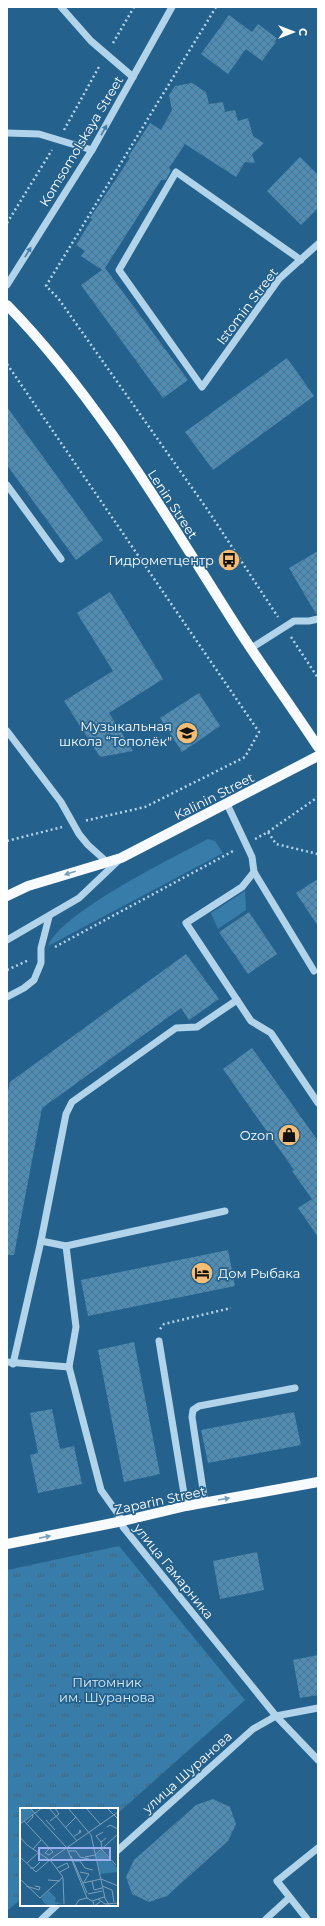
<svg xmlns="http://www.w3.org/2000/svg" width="325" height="1926" font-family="Montserrat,sans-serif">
  <defs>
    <pattern id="park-tufts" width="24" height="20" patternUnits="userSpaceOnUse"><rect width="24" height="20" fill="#387ca9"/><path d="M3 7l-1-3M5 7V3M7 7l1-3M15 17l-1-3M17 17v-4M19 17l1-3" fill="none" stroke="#42647a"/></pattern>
    <pattern id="building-cross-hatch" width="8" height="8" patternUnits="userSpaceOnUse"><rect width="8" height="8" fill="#508db5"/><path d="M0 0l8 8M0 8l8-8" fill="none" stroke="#4e738b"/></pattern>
  </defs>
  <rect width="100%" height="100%" fill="#24618c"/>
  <g fill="#387ca9">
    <path d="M 208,839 L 215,841 L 223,853 L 48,946 C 60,913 174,857 208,839 Z"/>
    <polygon points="245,891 246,910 218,929 211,913"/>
  </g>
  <polygon fill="url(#park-tufts)" points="119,1546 245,1700 117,1814 117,1809 21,1809 21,1899 7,1911 7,1570"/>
  <g fill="url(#building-cross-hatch)">
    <polygon points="229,15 252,32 258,24 278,39 262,61 246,49 228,74 201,54"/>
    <polygon points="192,83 206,92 209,104 223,102 225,112 235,110 238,121 248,118 253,136 264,143 252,154 255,163 245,162 236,177 185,144 169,168 171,170 166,180 161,180 105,268 188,380 163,398 81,285 102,270 81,256 85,251 76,245 92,219 90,218 130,158 128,157 150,123 161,130 172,110 169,95 175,86"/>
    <polygon points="300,157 318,175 318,208 301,225 267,191"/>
    <polygon points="287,358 314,396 213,470 185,432"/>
    <polygon points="7,407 103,540 76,560 7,465"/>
    <polygon points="318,551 318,614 316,614 289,568"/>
    <polygon points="110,592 163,679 109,713 133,751 100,757 64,701 113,671 77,613"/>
    <polygon points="199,693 220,726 182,752 160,718"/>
    <polygon points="318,879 318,926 296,893"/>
    <polygon points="249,912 277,954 248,974 219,932"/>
    <polygon points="186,954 219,999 189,1020 181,1008 42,1108 14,1255 7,1255 7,1095 10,1082"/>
    <polygon points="252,1048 318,1141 318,1237 298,1208 312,1199 292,1171 294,1170 223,1069"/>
    <polygon points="228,1250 235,1286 88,1316 81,1280"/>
    <polygon points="134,1342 160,1474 124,1482 98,1350"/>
    <polygon points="52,1409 60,1449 74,1446 82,1484 38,1493 30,1455 38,1453 30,1413"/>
    <polygon points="294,1412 301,1445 208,1463 201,1430"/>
    <polygon points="257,1552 264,1590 220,1599 213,1561"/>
    <polygon points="318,1655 318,1695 300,1698 293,1660"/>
    <polygon points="213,1799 230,1807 236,1824 228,1841 167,1896 149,1902 132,1894 126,1877 134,1860 196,1805"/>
  </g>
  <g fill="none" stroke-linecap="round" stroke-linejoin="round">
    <g stroke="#b2d4eb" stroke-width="2.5" stroke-dasharray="2 3" stroke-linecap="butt">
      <polyline points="216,7 46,286 58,298 207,509 278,617"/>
      <polyline points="113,43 134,7"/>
      <polyline points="64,130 100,65"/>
      <polyline points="7,223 52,150"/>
      <polyline points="7,364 259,732 245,757 145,807 84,821"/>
      <polyline points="291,637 318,678"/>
      <polyline points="268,832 318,797"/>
      <polyline points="255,839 268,832 276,844 318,854"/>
      <polyline points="7,841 62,827"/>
      <polyline points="55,947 235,850"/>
      <polyline points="7,970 29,960"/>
      <polyline points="160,1329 164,1324 231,1308"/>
    </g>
    <g stroke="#b2d4eb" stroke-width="7">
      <polyline points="61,7 91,41 133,77"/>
      <polyline points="7,133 39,134 92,150"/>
      <polyline points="301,260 176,172 119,270 202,387 279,279 318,244"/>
      <polyline points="7,285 92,150 172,7"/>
      <polyline points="7,485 61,559"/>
      <polyline points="250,649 294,621 309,621 318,619"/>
      <polyline points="7,731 61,802 79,834 88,845 107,862"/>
      <polyline points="254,872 314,971"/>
      <polyline points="7,940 79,898 119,860"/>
      <polyline points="7,997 24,988 34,980 41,963 41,948 49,917"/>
      <polyline points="237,1000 251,1021 271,1033 318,1103"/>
      <polyline points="41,1241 66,1246 225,1211"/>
      <polyline points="66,1246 76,1327 69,1367 101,1490 123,1521 123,1527 276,1716 318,1760"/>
      <polyline points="159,1341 186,1506"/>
      <polyline points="7,1362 69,1367"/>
      <polyline points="13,1364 41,1241 66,1114 72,1102 176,1028 197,1027 237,1000 186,923 242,887 254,872 252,857 227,804"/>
      <polyline points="205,1503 192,1417 193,1410 199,1406 295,1388"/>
      <polyline points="117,1851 253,1729 276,1716 318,1708"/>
      <polyline points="42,1919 57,1905"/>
      <polyline points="266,1919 289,1898"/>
      <polyline points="307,1919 277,1881 318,1848"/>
    </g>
    <g stroke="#f7fbfe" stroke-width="10">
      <path d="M 7,305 C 96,396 165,514 233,621 C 260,664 290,704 318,747"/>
      <polyline points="7,896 28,886 121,858 318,756"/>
      <polyline points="7,1544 123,1521 186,1506 318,1482"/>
    </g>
  </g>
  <defs><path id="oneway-solid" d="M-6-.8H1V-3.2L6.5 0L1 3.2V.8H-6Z"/></defs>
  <g fill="#487ea4">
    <use href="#oneway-solid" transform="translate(104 130) rotate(-61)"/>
    <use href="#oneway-solid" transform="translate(28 252) rotate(-58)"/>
  </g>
  <g fill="#789fba">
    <use href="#oneway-solid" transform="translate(70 873) rotate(163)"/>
    <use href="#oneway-solid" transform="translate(224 1499) rotate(-10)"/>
    <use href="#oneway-solid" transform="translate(45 1537) rotate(-11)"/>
  </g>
  <defs>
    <g id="bus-disc" transform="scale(1.15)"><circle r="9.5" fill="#f5bd76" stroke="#24618c"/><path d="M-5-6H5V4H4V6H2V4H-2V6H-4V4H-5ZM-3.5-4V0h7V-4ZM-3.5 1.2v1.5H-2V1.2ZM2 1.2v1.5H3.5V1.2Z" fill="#111"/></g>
    <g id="school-disc" transform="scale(1.15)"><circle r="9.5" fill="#f5bd76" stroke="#24618c"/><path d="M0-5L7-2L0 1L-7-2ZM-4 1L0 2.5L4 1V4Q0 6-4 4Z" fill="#111"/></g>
    <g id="shop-disc" transform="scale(1.15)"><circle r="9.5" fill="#f5bd76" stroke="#24618c"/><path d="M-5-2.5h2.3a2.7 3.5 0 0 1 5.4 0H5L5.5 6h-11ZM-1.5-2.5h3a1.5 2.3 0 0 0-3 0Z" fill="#111"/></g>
    <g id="hotel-disc" transform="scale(1.15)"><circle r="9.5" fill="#f5bd76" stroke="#24618c"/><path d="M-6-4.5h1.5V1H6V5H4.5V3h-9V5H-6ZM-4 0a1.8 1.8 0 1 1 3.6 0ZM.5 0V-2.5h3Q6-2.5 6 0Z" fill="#111"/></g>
  </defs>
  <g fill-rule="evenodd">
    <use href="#bus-disc" x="229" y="560"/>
    <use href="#school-disc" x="187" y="733"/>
    <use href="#shop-disc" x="289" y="1135"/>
    <use href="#hotel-disc" x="202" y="1273"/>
  </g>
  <g text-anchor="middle" stroke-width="3.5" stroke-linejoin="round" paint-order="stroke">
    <g font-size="13" fill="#fff" stroke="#24618c">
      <text transform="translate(81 141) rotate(-59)" y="5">Komsomolskaya Street</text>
      <text transform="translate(247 306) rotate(-53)" y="5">Istomin Street</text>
      <text transform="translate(173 504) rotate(57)" y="5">Lenin Street</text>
      <text transform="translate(214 796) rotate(-27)" y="5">Kalinin Street</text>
      <text transform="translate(160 1500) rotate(-12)" y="5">Zaparin Street</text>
      <text transform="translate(174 1571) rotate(51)" y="5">улица Гамарника</text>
      <text transform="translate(187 1772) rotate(-42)" y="5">улица Шуранова</text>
    </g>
    <g font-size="13" fill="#fff" stroke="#24618c" text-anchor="end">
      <text x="214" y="565">Гидрометцентр</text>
      <text x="172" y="731">Музыкальная<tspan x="172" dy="15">школа “Тополёк"</tspan></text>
      <text x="274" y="1140">Ozon</text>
      <text x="218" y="1278" text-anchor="start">Дом Рыбака</text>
    </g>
    <g font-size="13" fill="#d7ebf8" stroke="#24618c">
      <text x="107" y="1687">Питомник<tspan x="107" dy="15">им. Шуранова</tspan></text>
    </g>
  </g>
  <g transform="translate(20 1808)">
    <rect width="98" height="98" fill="#24618c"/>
    <path d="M 29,83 L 36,90 L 35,94 L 43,95 L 29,98 L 24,95 L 21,90 Z" fill="#387ca9"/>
    <path d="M 3,0 L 9,0 L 14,4 L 0,16 L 0,2 ZM 82,43 L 98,61 L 98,64 L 80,66 L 76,47 Z" fill="#387ca9"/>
    <path fill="none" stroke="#7ca0ba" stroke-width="1" d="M 10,0 L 47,40 L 67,90 L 72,93 L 84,89 L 90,98M 29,0 L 57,33M 48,0 L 71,27 L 85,90M 66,0 L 81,17M 87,0 L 98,11M 26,12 L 35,22M 4,13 L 33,44 L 29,47 L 25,45 L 29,41M 30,13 L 39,6 L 35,0M 0,16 L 22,0M 6,16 L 13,9 L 12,6M 46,19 L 56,9M 87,19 L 90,17 L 98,21M 54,28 L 61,24 L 60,22 L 59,25M 0,29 L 7,37 L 31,53 L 43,69 L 20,90 L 0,71M 86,30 L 81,34 L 82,42 L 96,57M 81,34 L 76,28 L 83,24M 13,41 L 21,32M 49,43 L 56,43 L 60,49 L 69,51M 51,48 L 67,85M 0,49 L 16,64 L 32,50 L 98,4M 65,49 L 75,47 L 98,26M 55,53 L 60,53 L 65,60 L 73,62M 7,55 L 18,45M 10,60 L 14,60 L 20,54M 37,60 L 47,55 L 49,59 L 40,64M 60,64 L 69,66 L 64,74M 43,70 L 44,96M 28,72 L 40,73M 72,73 L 74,82 L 82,80M 63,75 L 81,71 L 98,78M 6,78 L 19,82 L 20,79 L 15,78M 82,78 L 92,82 L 94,94M 68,86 L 82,83M 78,91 L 85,96 L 98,95M 73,93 L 74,98 L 80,94M 55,98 L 59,92 L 67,90"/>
    <path fill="#99afed" fill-opacity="0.15" stroke="#99afed" stroke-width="2" d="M 19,40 L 90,40 L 90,52 L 19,52 Z"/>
    <rect width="98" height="98" fill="none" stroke="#fff" stroke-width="2"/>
  </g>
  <rect width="325" height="1926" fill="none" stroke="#ffffff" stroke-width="16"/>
  <g transform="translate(293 32) rotate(90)" stroke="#24618c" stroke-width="3" paint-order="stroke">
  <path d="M0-3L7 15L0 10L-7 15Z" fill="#ffffff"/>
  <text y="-6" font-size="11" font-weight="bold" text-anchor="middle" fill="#ffffff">С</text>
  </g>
</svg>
